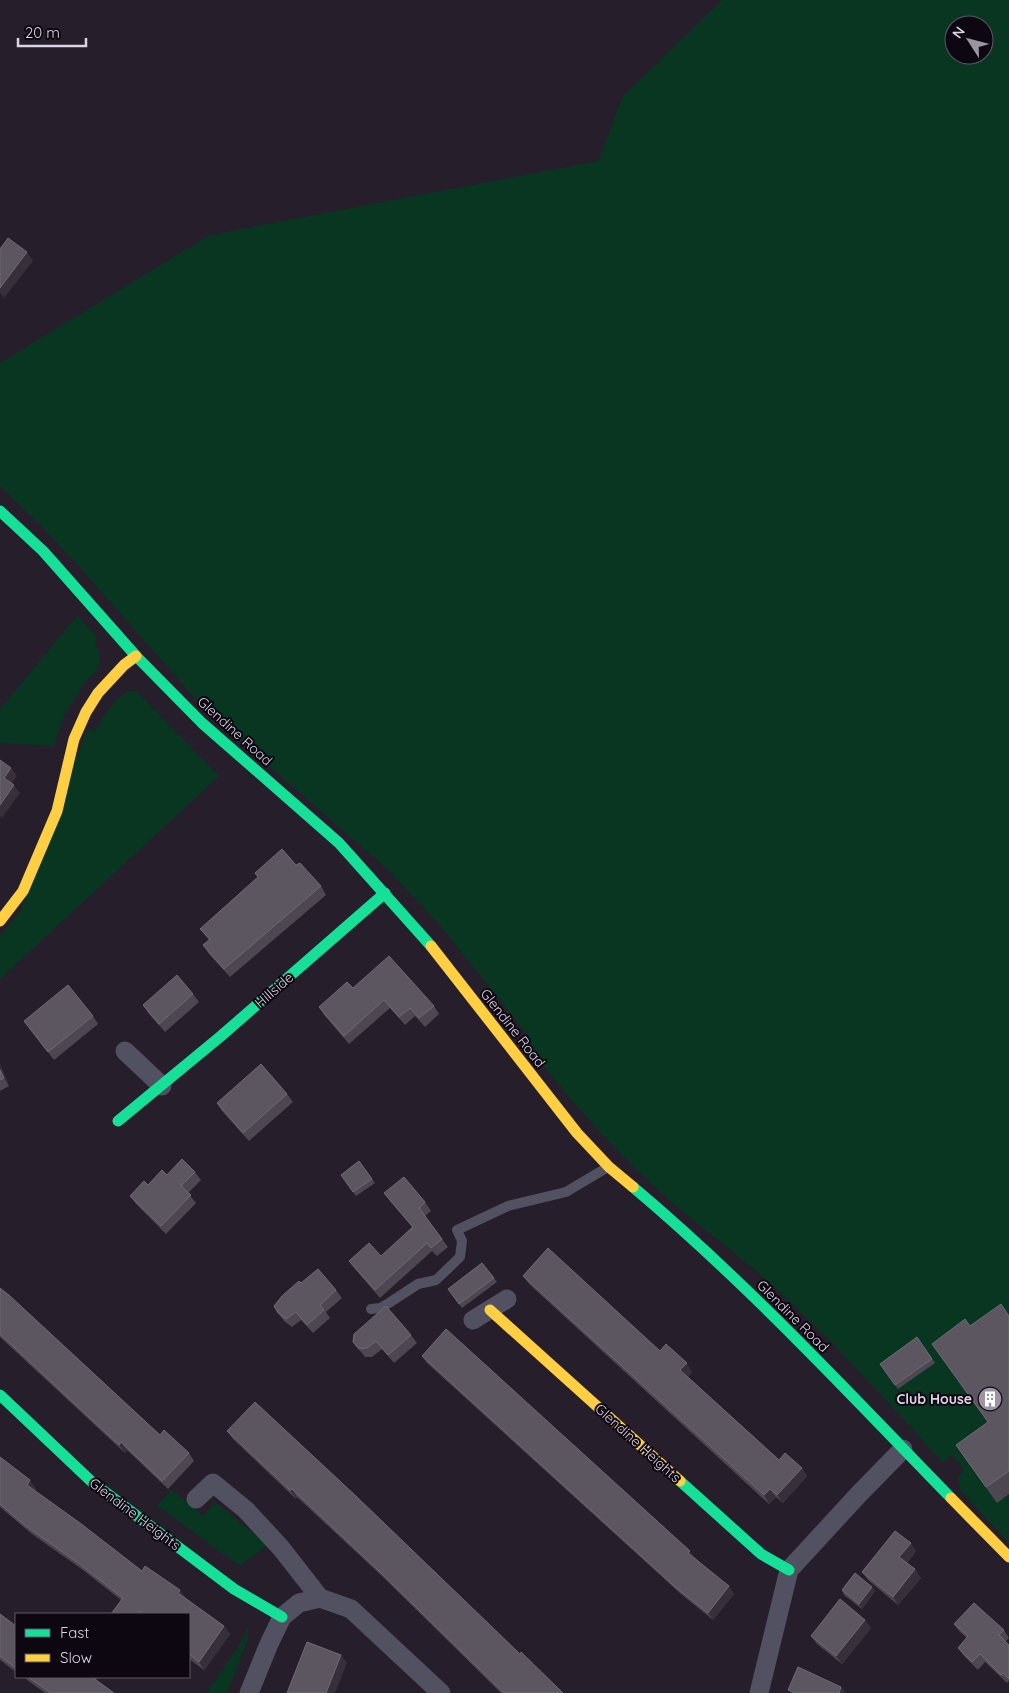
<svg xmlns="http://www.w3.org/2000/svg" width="1009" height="1693" font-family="Quicksand,sans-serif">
  <rect width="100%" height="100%" fill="#261e2b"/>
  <g fill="#093621" fill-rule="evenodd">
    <path d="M 722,0 L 1009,0 L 1009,1543 L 960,1490 L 958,1477 L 964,1470 L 952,1455 L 943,1463 C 885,1399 828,1335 764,1278 C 734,1251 701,1228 670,1201 C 616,1153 567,1098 523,1039 L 526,1033 L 438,923 L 387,869 L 207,712 L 75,562 L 42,527 L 0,486 L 0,363 L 210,235 L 598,161 L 623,96 ZM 954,25 L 984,25 L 984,55 L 954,55 Z"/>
    <polygon points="77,616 97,637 95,642 100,655 99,665 95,673 87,679 73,701 63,718 54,746 0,743 0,709"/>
    <path d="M 133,690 L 138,693 L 219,776 L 0,979 L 0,936 L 21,910 L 87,729 L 95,731 C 104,717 115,694 133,690 Z"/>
    <polygon points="172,1490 204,1516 215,1502 268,1545 240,1566 156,1505"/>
    <polygon points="248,1627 248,1639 227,1693 206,1693 239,1646"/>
  </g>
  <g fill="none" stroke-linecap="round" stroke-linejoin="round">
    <polyline stroke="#515161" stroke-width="10" points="371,1309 380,1308 389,1303 418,1284 436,1280 460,1257 462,1241 457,1230 508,1206 566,1192 608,1167"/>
    <g stroke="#515161" stroke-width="19">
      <polyline points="125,1051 162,1086"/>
      <polyline points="473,1320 507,1299"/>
      <polyline points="196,1499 213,1483 246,1510 281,1548 320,1598"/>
      <polyline points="249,1693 269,1644 282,1617 299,1603 320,1598 351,1609 441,1693"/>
      <polyline points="759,1693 789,1570 859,1494 903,1449"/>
    </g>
    <g stroke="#16e098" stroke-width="11">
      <polyline points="0,511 43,551 136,656 202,723 339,843 431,946"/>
      <polyline points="118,1121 221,1036 385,893"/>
      <path d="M 633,1187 C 747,1283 848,1392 951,1498"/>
      <polyline points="0,1395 93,1483 234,1589 282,1617"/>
      <polyline points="680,1481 761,1554 789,1570"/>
    </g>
    <g stroke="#ffcf43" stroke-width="11">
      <polyline points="0,921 23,891 57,811 74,739 86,712 98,693 124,665 136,656"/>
      <polyline points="431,946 577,1133 609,1167 633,1187"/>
      <polyline points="490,1310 680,1481"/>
      <polyline points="951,1498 1009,1557"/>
    </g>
  </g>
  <g fill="#4d4751">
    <polygon points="296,865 321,886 326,895 230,977 209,954 203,945 209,940 200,929 258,877 255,873"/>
    <polygon points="353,988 434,1006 439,1014 425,1027 415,1016 405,1025 390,1008 349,1044 324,1015 319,1007"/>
    <polygon points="193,994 199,1002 165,1032 149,1014 143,1005"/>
    <polygon points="93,1016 98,1024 54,1060 24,1021"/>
    <polygon points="0,1064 9,1086 0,1091"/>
    <polygon points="287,1094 293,1102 249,1141 222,1111 217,1103"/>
    <polygon points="359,1161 375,1183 356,1196 341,1175"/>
    <polygon points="195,1172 201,1180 188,1193 196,1203 166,1234 136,1204 130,1196 148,1185 167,1175"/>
    <polygon points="384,1193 425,1202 431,1211 425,1216 448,1247 437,1256 432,1251 380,1298 355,1269 349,1261 381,1256 412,1227 390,1201"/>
    <polygon points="482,1263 497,1282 462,1308 448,1289"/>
    <polygon points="523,1276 660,1351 692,1372 688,1377 779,1460 802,1468 807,1476 783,1503 776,1497 769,1504 529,1284"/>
    <polygon points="301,1283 336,1290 342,1298 326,1312 330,1318 313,1333 301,1320 292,1327 284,1321 278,1313"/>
    <polygon points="0,1288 160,1435 189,1453 194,1461 168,1489 127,1450 125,1453 0,1337"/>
    <polygon points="1009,1316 1009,1494 997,1503 956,1445 988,1423 970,1326"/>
    <polygon points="411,1335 417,1343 394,1363 382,1349 372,1357 365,1357 353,1342"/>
    <polygon points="917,1337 935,1363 898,1389 880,1364"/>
    <polygon points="422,1356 695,1558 734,1594 713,1620 681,1594 427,1363"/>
    <polygon points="227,1431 520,1654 563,1693 501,1693 384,1578 297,1497 296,1499 233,1439"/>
    <polygon points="0,1457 36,1489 34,1490 142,1571 185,1598 230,1634 204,1670 189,1659 189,1614 111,1614 121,1600 83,1570 32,1534 0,1507"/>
    <polygon points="916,1551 907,1563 921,1578 898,1605 868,1580 862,1572"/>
    <polygon points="872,1587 875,1591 862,1609 844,1595 842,1590"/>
    <polygon points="0,1614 16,1626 16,1672 0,1660"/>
    <polygon points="865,1620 871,1628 842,1664 817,1644 811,1636"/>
    <polygon points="954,1624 1004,1630 1009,1638 1005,1642 1009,1645 1009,1681 1007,1683 985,1662 978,1670 964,1656 958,1648 967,1638 960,1632"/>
    <polygon points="23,1677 98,1677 96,1680 114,1693 45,1693"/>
  </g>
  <g fill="#37303b">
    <polygon points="27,252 33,261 4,298 0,293 0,288"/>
    <polygon points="11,768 17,776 10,786 4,778"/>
    <polygon points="14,785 20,793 2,818 0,816 0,805"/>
    <polygon points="0,1064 9,1086 4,1078 0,1070"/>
    <polygon points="687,1363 692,1372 686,1379 680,1370"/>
    <polygon points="121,1442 127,1450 125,1453 119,1445"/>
    <polygon points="802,1468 807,1476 783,1503 777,1495"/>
    <polygon points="30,1480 36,1489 32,1493 27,1485"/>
    <polygon points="292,1489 297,1497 296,1499 290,1490"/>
    <polygon points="770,1489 776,1497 769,1504 764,1495"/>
    <polygon points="911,1543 916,1551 905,1565 899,1557"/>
    <polygon points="690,1551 695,1558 693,1561 688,1553"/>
    <polygon points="915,1569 921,1578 898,1605 893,1597"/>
    <polygon points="729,1586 734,1594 713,1620 708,1613"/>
    <polygon points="872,1587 875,1591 862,1609 859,1604"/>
    <polygon points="180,1590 186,1598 178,1593"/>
    <polygon points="865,1620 871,1628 842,1664 836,1656"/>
    <polygon points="224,1626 230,1634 204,1670 199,1662"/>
    <polygon points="341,1655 347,1663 335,1693 326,1693"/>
    <polygon points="841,1687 846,1693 839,1693"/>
  </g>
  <g fill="#5c5661" stroke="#706a75">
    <polygon points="8,238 27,252 0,288 0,249"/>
    <polygon points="0,760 11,768 4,778 14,785 0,805"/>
    <polygon points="282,849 296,865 300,863 321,886 224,969 203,945 210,939 200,929 258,877 255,873"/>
    <polygon points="389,956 434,1006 419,1018 410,1008 399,1017 384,1000 344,1036 319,1007 347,982 353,988"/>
    <polygon points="177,975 193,994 159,1024 143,1005"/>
    <polygon points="68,985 93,1016 48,1052 24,1021"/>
    <polygon points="261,1064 287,1094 243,1133 217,1103"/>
    <polygon points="0,1070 4,1078 0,1080"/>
    <polygon points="182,1159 195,1172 181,1186 191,1195 161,1226 130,1196 144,1181 148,1185 162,1170 167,1175"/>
    <polygon points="359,1161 372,1179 353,1192 341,1175"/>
    <polygon points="404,1177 425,1202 419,1208 442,1239 431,1248 427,1243 375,1290 349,1261 369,1243 381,1256 413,1227 384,1193"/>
    <polygon points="548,1248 660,1351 666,1344 687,1363 680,1370 779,1460 785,1453 802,1468 777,1495 770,1489 764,1495 523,1276"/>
    <polygon points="482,1263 494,1278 459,1304 448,1289"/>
    <polygon points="318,1269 336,1290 320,1305 324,1310 307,1325 296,1312 286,1319 278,1313 274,1306 282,1296 299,1281 301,1283"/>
    <polygon points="0,1288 10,1296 160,1435 164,1430 189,1453 162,1481 121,1442 119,1445 0,1334"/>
    <polygon points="1001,1304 1009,1316 1009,1471 986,1487 956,1445 988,1422 932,1344 965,1319 970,1326"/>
    <polygon points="386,1306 411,1335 388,1355 376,1341 367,1348 359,1349 353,1342 354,1334"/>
    <polygon points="446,1329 690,1551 688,1553 729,1586 708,1613 675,1587 422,1356"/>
    <polygon points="917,1337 932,1359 895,1385 880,1364"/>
    <polygon points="255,1402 357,1497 520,1654 521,1652 563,1693 504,1693 378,1570 292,1489 290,1490 227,1431"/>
    <polygon points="0,1457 30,1480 27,1485 80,1523 142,1571 145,1566 180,1590 178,1593 224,1626 199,1662 189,1654 189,1614 144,1614 139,1611 137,1614 111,1614 123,1598 77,1562 26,1526 0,1504"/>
    <polygon points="895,1531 911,1543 899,1557 915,1569 893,1597 862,1572"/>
    <polygon points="855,1573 872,1587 859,1604 842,1590"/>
    <polygon points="840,1599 865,1620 836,1656 811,1636"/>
    <polygon points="974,1603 1004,1630 999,1635 1009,1645 1009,1679 1003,1673 1001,1675 980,1654 972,1662 958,1648 968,1636 954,1624"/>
    <polygon points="0,1614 16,1626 16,1668 0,1656"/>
    <polygon points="307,1642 341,1655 326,1693 287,1693"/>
    <polygon points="798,1667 841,1687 839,1693 794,1693 788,1690"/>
    <polygon points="28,1677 92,1677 114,1693 51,1693"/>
  </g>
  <defs>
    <g id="building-disc" transform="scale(1.25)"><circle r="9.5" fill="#9d94a3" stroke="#0d0711"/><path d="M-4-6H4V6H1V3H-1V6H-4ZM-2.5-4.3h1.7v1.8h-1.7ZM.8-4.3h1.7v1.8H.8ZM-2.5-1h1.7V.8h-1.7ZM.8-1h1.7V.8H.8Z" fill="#fff"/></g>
  </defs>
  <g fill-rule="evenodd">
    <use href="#building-disc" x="990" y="1399"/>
  </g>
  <g text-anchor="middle" stroke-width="4" stroke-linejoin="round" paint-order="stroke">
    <g font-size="14" fill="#ddd4e4" stroke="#0d0711">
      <text transform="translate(235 731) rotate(42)" y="5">Glendine Road</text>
      <text transform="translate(274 990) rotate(-41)" y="5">Hillside</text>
      <text transform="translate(513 1028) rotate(52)" y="5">Glendine Road</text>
      <text transform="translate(793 1316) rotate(45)" y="5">Glendine Road</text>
      <text transform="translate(638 1443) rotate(42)" y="5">Glendine Heights</text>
      <text transform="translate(135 1514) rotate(37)" y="5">Glendine Heights</text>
    </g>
    <g font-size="14" font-weight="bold" fill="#ddd4e4" stroke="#0d0711" text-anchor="end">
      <text x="972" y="1404">Club House</text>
    </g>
  </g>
  <rect x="15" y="1613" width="175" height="65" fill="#0d0711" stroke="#605965"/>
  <rect x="25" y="1629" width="25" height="8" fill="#16e098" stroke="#605965"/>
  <text x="60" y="1638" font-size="15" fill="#ddd4e4">Fast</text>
  <rect x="25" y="1654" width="25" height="8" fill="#ffcf43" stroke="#605965"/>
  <text x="60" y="1663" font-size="15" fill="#ddd4e4">Slow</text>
  <g transform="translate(969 40) rotate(306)"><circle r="24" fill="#0d0711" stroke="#605965"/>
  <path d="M0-4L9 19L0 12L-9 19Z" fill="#9d94a3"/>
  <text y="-8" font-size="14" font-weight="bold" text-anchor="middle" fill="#ddd4e4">N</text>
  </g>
  <path d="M18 38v8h68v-8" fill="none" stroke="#ddd4e4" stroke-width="2.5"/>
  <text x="25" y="38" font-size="15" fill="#ddd4e4" stroke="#0d0711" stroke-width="4" paint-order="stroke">20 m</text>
</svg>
